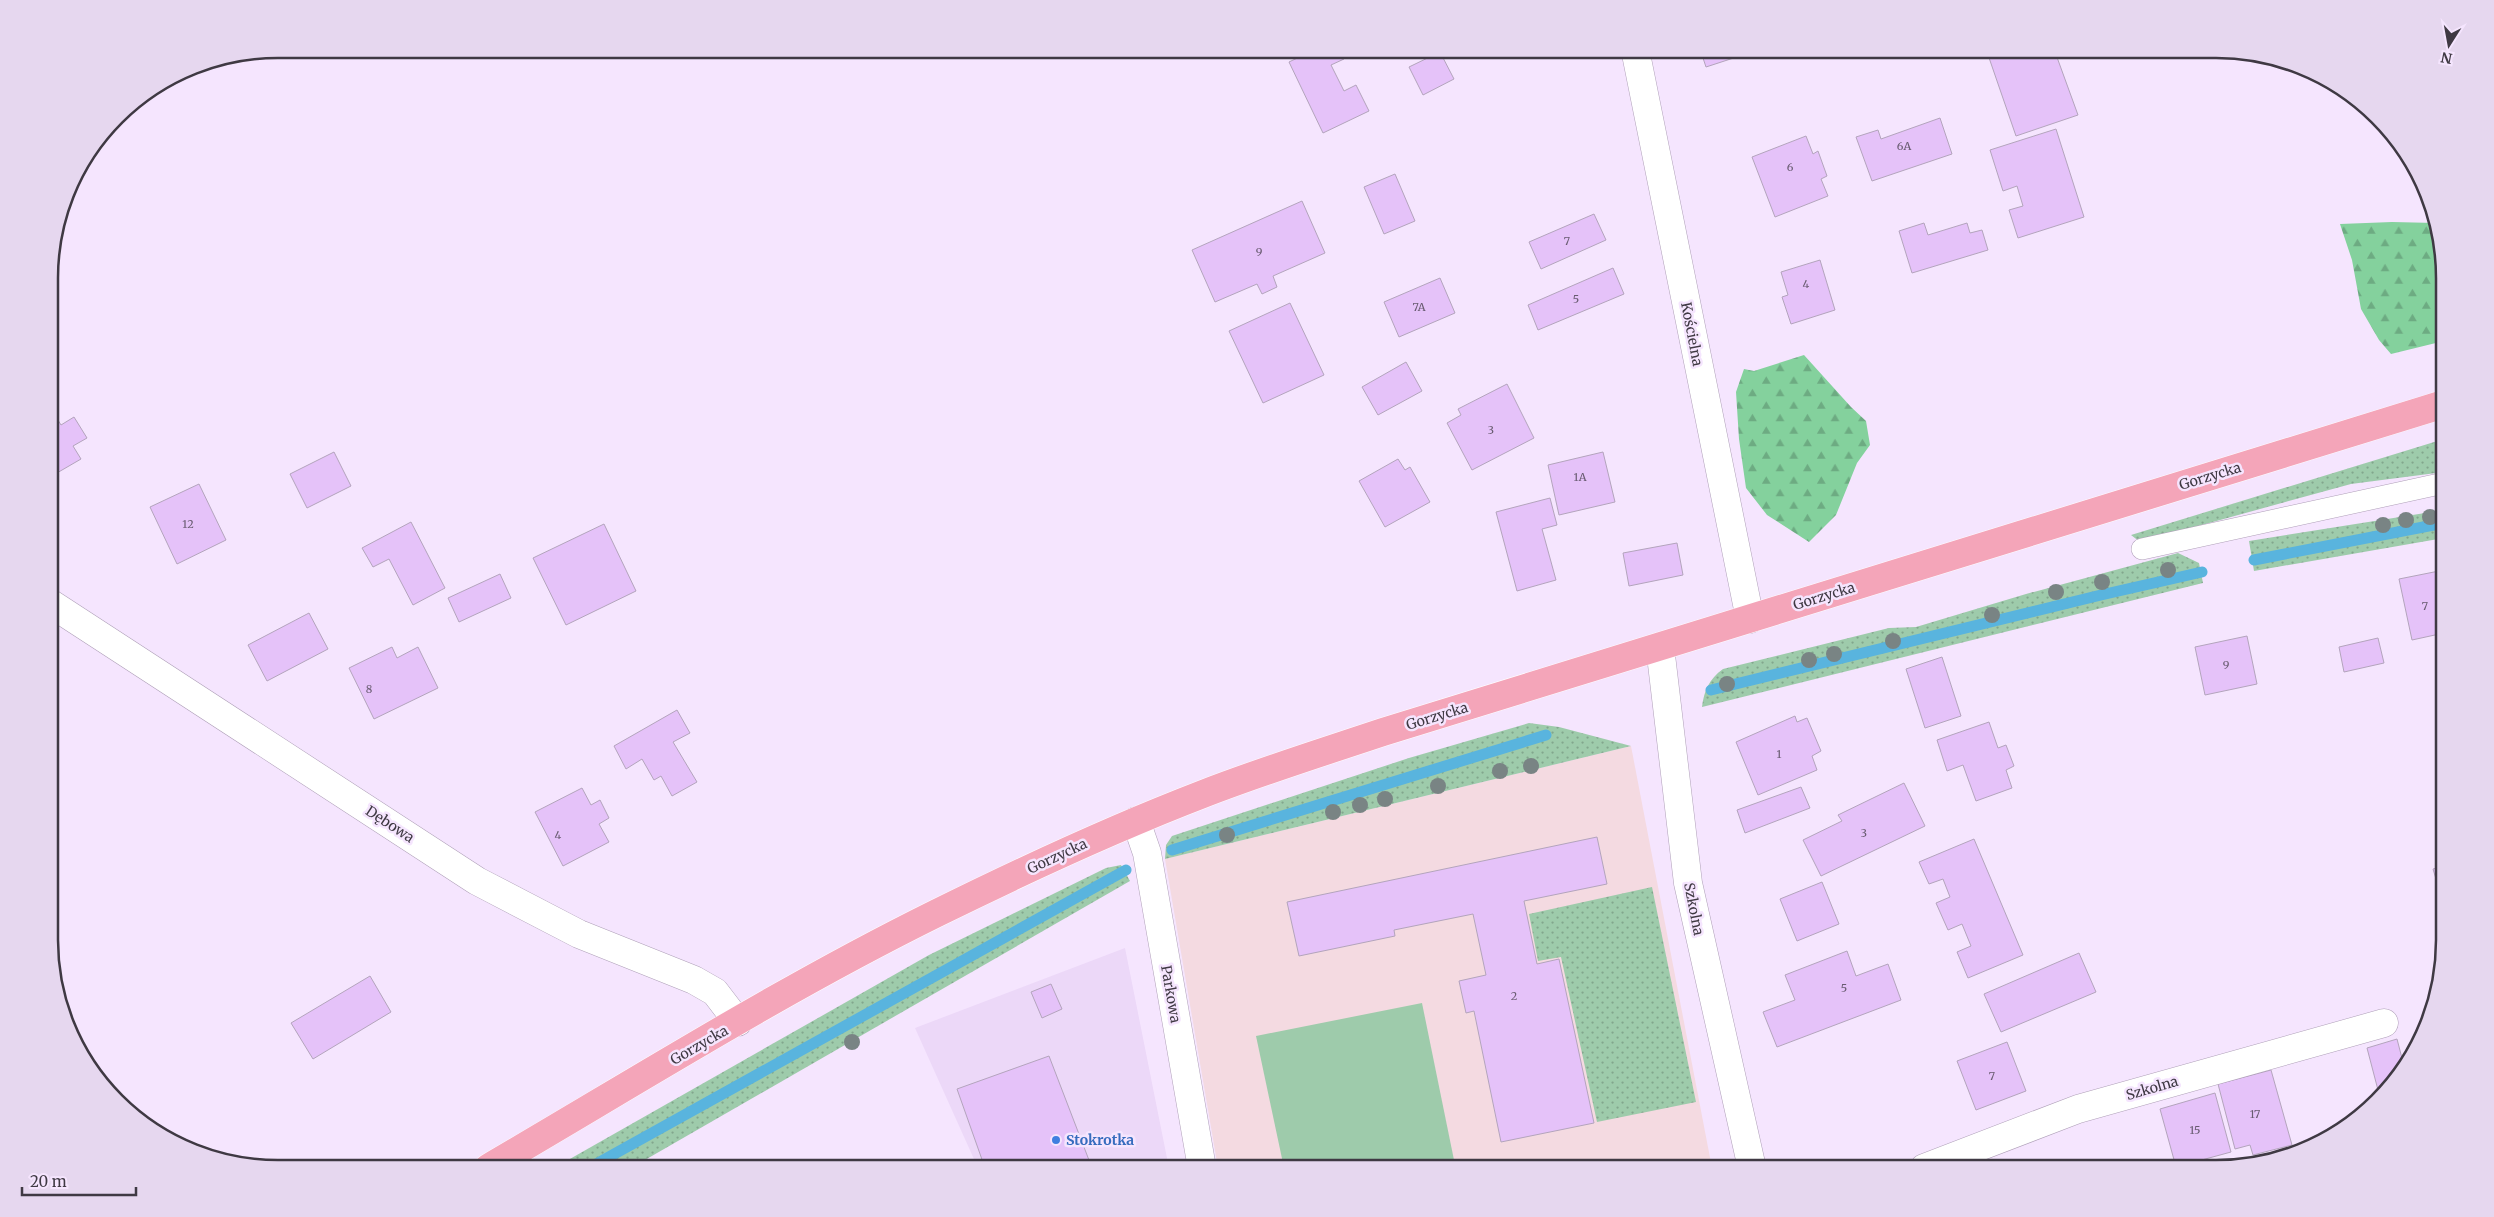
<svg xmlns="http://www.w3.org/2000/svg" width="2494" height="1217" font-family="Merriweather,serif">
  <defs>
    <pattern id="green-dots" width="8" height="8" patternUnits="userSpaceOnUse" patternTransform="scale(1.25)"><rect width="8" height="8" fill="#9ecbab"/><path d="M2 2h.1M6 6h.1" fill="none" stroke="#82a68d" stroke-width="1.8" stroke-linecap="round"/></pattern>
    <pattern id="forest-firs" width="22" height="20" patternUnits="userSpaceOnUse" patternTransform="scale(1.25)"><rect width="22" height="20" fill="#84d19d"/><path d="M5 1l3.5 6h-7zM16 11l3.5 6h-7z" fill="#6dab82"/></pattern>
  </defs>
  <rect width="100%" height="100%" fill="#f5e5fe"/>
  <polygon fill="#ecd8f8" points="1125,948 1169,1168 978,1168 915,1028"/>
  <polygon fill="#f4dae1" points="1631,746 1712,1168 1218,1168 1165,859"/>
  <g fill="url(#green-dots)">
    <polygon points="2444,439 2444,472 2351,484 2140,542 2131,535"/>
    <polygon points="2444,510 2444,538 2254,571 2249,541"/>
    <path d="M 2178,553 L 2199,563 L 2203,583 L 1702,707 C 1704,691 1709,679 1723,669 L 1889,628 L 1916,627 L 2026,594 Z"/>
    <polygon points="1529,723 1559,727 1631,746 1165,859 1166,845 1172,836 1409,758"/>
    <polygon points="1121,865 1130,881 631,1168 554,1168 929,955 1106,868"/>
    <polygon points="1652,887 1696,1102 1597,1122 1561,957 1538,961 1529,914"/>
  </g>
  <g fill="url(#forest-firs)">
    <polygon points="2392,222 2436,223 2443,248 2444,341 2391,354 2379,340 2361,309 2352,260 2340,224"/>
    <polygon points="1804,355 1851,407 1866,421 1870,445 1857,463 1836,515 1809,542 1767,515 1746,488 1739,439 1736,392 1744,369 1754,371"/>
  </g>
  <polygon fill="#9ecbab" points="1422,1003 1454,1160 1414,1168 1284,1168 1256,1036"/>
  <g fill="none" stroke-linecap="round" stroke-linejoin="round">
    <g stroke="#59b4de" stroke-width="11">
      <polyline points="2254,560 2444,523"/>
      <polyline points="1711,690 2101,595 2202,572"/>
      <polyline points="1172,850 1546,735"/>
      <polyline points="589,1168 1126,870"/>
    </g>
  </g>
  <g fill="#e5c2f9" stroke="#b3a4bc">
    <polygon points="1316,49 1339,49 1344,59 1331,65 1344,91 1356,85 1369,111 1323,133 1289,62"/>
    <polygon points="1700,49 1751,49 1752,52 1706,67"/>
    <polygon points="1986,49 2054,49 2078,115 2016,136"/>
    <polygon points="1440,52 1454,79 1423,95 1409,67"/>
    <polygon points="1940,118 1952,154 1872,181 1856,137 1878,130 1881,139"/>
    <polygon points="2056,129 2084,217 2018,238 2009,210 2023,206 2017,186 2003,191 1990,150"/>
    <polygon points="1806,136 1813,154 1818,151 1827,176 1821,179 1828,196 1775,217 1752,157"/>
    <polygon points="1395,174 1415,221 1384,234 1364,187"/>
    <polygon points="1302,201 1325,253 1273,276 1277,287 1262,294 1257,284 1215,302 1192,250"/>
    <polygon points="1594,214 1606,240 1541,269 1529,242"/>
    <polygon points="1924,223 1928,235 1967,223 1970,233 1982,230 1988,250 1912,273 1899,231"/>
    <polygon points="1820,260 1835,310 1791,324 1782,297 1788,295 1781,272"/>
    <polygon points="1613,268 1624,294 1538,330 1528,305"/>
    <polygon points="1440,278 1455,313 1399,337 1384,302"/>
    <polygon points="1290,303 1324,375 1263,403 1229,331"/>
    <polygon points="1406,362 1422,391 1378,415 1362,387"/>
    <polygon points="1507,384 1534,438 1472,470 1447,423 1461,415 1458,409"/>
    <polygon points="53,412 61,425 74,417 87,438 73,446 81,459 50,477 50,414"/>
    <polygon points="334,452 351,486 307,508 290,474"/>
    <polygon points="1603,452 1615,502 1559,515 1548,465"/>
    <polygon points="1398,459 1405,470 1410,467 1430,502 1385,527 1359,481"/>
    <polygon points="199,484 226,540 177,564 150,507"/>
    <polygon points="1550,498 1557,525 1542,529 1556,580 1517,591 1496,512"/>
    <polygon points="411,522 445,588 413,605 389,559 373,567 362,548"/>
    <polygon points="604,524 636,591 566,625 533,558"/>
    <polygon points="1677,543 1683,575 1629,586 1623,553"/>
    <polygon points="2444,570 2444,633 2412,640 2399,579"/>
    <polygon points="500,574 511,598 459,622 448,598"/>
    <polygon points="309,613 328,649 267,681 248,645"/>
    <polygon points="2247,636 2257,684 2205,695 2195,647"/>
    <polygon points="2378,638 2384,663 2344,672 2339,647"/>
    <polygon points="392,647 397,658 418,647 438,688 374,719 349,668"/>
    <polygon points="1942,657 1961,716 1925,728 1906,669"/>
    <polygon points="677,710 690,733 673,742 697,782 672,796 661,776 654,780 642,759 626,769 614,746"/>
    <polygon points="1795,716 1797,722 1807,718 1821,751 1812,756 1817,770 1758,795 1736,742"/>
    <polygon points="1989,722 1998,748 2006,745 2014,766 2006,770 2012,788 1976,801 1963,765 1947,771 1937,740"/>
    <polygon points="1904,783 1925,826 1821,876 1803,840 1842,821 1838,815"/>
    <polygon points="1801,787 1810,808 1745,833 1737,810"/>
    <polygon points="582,788 591,805 600,800 609,818 599,824 609,842 563,866 535,812"/>
    <polygon points="1597,837 1607,884 1524,901 1537,964 1559,959 1594,1123 1501,1142 1474,1011 1466,1013 1459,981 1486,975 1473,914 1394,930 1395,936 1299,956 1287,902"/>
    <polygon points="1974,839 2023,955 1968,978 1957,952 1971,946 1962,924 1948,930 1936,903 1950,897 1943,879 1929,884 1919,862"/>
    <polygon points="2445,866 2445,909 2433,869"/>
    <polygon points="1822,882 1839,924 1797,941 1780,899"/>
    <polygon points="1847,951 1856,976 1888,964 1901,1000 1777,1047 1763,1012 1795,1000 1785,975"/>
    <polygon points="2079,953 2096,992 2001,1032 1984,994"/>
    <polygon points="370,976 391,1012 313,1059 291,1023"/>
    <polygon points="1051,984 1062,1009 1042,1018 1031,992"/>
    <polygon points="2397,1039 2404,1066 2390,1087 2378,1090 2367,1048"/>
    <polygon points="2007,1042 2026,1091 1976,1110 1957,1061"/>
    <polygon points="1049,1056 1092,1168 985,1168 957,1089"/>
    <polygon points="2271,1070 2292,1145 2253,1155 2250,1145 2235,1149 2218,1084"/>
    <polygon points="2215,1093 2231,1152 2176,1167 2160,1109"/>
    <polygon points="2357,1118 2344,1129 2342,1120"/>
  </g>
  <g fill="none" stroke-linecap="round" stroke-linejoin="round">
    <g stroke="#afa0b8" stroke-width="22">
      <polyline id="service" points="2142,549 2444,483"/>
    </g>
    <g stroke="#afa0b8" stroke-width="29">
      <g id="minor">
        <polyline points="50,603 477,881 579,934 694,980 715,992 738,1022"/>
        <polyline points="1660,647 1688,883 1752,1168"/>
        <polyline points="1136,821 1147,853 1202,1168"/>
        <polyline points="1924,1168 2078,1109 2384,1023"/>
      </g>
    </g>
    <g stroke="#afa0b8" stroke-width="29">
      <polyline id="tertiary" points="1635,49 1750,619"/>
    </g>
    <g stroke="#fff" stroke-width="29">
      <path id="primary" d="M 488,1168 C 637,1081 783,989 937,913 C 1024,870 1112,829 1203,794 C 1262,771 1323,752 1383,732 L 2444,404"/>
    </g>
    <use href="#service" stroke="#fff" stroke-width="21"/>
    <use href="#minor" stroke="#fff" stroke-width="28"/>
    <use href="#tertiary" stroke="#fff" stroke-width="28"/>
    <use href="#primary" stroke="#f4a5b9" stroke-width="28"/>
  </g>
  <g fill="#798484">
    <circle cx="2430" cy="517" r="8"/>
    <circle cx="2406" cy="520" r="8"/>
    <circle cx="2383" cy="525" r="8"/>
    <circle cx="2168" cy="570" r="8"/>
    <circle cx="2102" cy="582" r="8"/>
    <circle cx="2056" cy="592" r="8"/>
    <circle cx="1992" cy="615" r="8"/>
    <circle cx="1893" cy="641" r="8"/>
    <circle cx="1834" cy="654" r="8"/>
    <circle cx="1809" cy="660" r="8"/>
    <circle cx="1727" cy="684" r="8"/>
    <circle cx="1531" cy="766" r="8"/>
    <circle cx="1500" cy="771" r="8"/>
    <circle cx="1438" cy="786" r="8"/>
    <circle cx="1385" cy="799" r="8"/>
    <circle cx="1360" cy="805" r="8"/>
    <circle cx="1333" cy="812" r="8"/>
    <circle cx="1227" cy="835" r="8"/>
    <circle cx="852" cy="1042" r="8"/>
  </g>
  <circle fill="#3f7fe0" stroke="#f5e5fe" stroke-width="2" cx="1056" cy="1140" r="5"/>
  <g text-anchor="middle" stroke-width="5" stroke-linejoin="round" paint-order="stroke">
    <g font-size="11" fill="#685b70">
      <text x="1904" y="150">6A</text>
      <text x="1790" y="171">6</text>
      <text x="1567" y="245">7</text>
      <text x="1259" y="256">9</text>
      <text x="1806" y="288">4</text>
      <text x="1576" y="303">5</text>
      <text x="1419" y="311">7A</text>
      <text x="1491" y="434">3</text>
      <text x="1580" y="481">1A</text>
      <text x="188" y="528">12</text>
      <text x="2425" y="610">7</text>
      <text x="2226" y="669">9</text>
      <text x="369" y="693">8</text>
      <text x="1779" y="758">1</text>
      <text x="1864" y="837">3</text>
      <text x="558" y="839">4</text>
      <text x="1844" y="992">5</text>
      <text x="1514" y="1000">2</text>
      <text x="1992" y="1080">7</text>
      <text x="2255" y="1118">17</text>
      <text x="2195" y="1134">15</text>
    </g>
    <g font-size="14" fill="#3f3943" stroke="#f5e5fe">
      <text transform="translate(1692 334) rotate(79)" y="5">Kościelna</text>
      <text transform="translate(2210 476) rotate(-17)" y="5">Gorzycka</text>
      <text transform="translate(1824 596) rotate(-17)" y="5">Gorzycka</text>
      <text transform="translate(1437 716) rotate(-17)" y="5">Gorzycka</text>
      <text transform="translate(390 824) rotate(33)" y="5">Dębowa</text>
      <text transform="translate(1057 856) rotate(-25)" y="5">Gorzycka</text>
      <text transform="translate(1694 909) rotate(79)" y="5">Szkolna</text>
      <text transform="translate(1171 994) rotate(80)" y="5">Parkowa</text>
      <text transform="translate(699 1045) rotate(-30)" y="5">Gorzycka</text>
      <text transform="translate(2152 1088) rotate(-16)" y="5">Szkolna</text>
    </g>
    <g font-size="14" font-weight="bold" fill="#366cbe" stroke="#f5e5fe" text-anchor="start">
      <text x="1066" y="1145">Stokrotka</text>
    </g>
  </g>
  <path d="M0 0H2494V1217H0ZM278 58H2216A220 220 0 0 1 2436 278V940A220 220 0 0 1 2216 1160H278A220 220 0 0 1 58 940V278A220 220 0 0 1 278 58Z" fill="#e6d7ef" fill-rule="evenodd"/>
  <path fill="none" stroke="#3f3943" stroke-width="2.5" d="M278 58H2216A220 220 0 0 1 2436 278V940A220 220 0 0 1 2216 1160H278A220 220 0 0 1 58 940V278A220 220 0 0 1 278 58Z"/>
  <g transform="translate(2449 45) rotate(191)" stroke="#f5e5fe" stroke-width="4" paint-order="stroke">
  <path d="M0-4L9 19L0 12L-9 19Z" fill="#3f3943"/>
  <text y="-8" font-size="14" font-weight="bold" text-anchor="middle" fill="#3f3943">N</text>
  </g>
  <path d="M22 1187v8h114v-8" fill="none" stroke="#3f3943" stroke-width="2.5"/>
  <text x="30" y="1187" font-size="15" fill="#3f3943" stroke="#f5e5fe" stroke-width="4" paint-order="stroke">20 m</text>
</svg>
